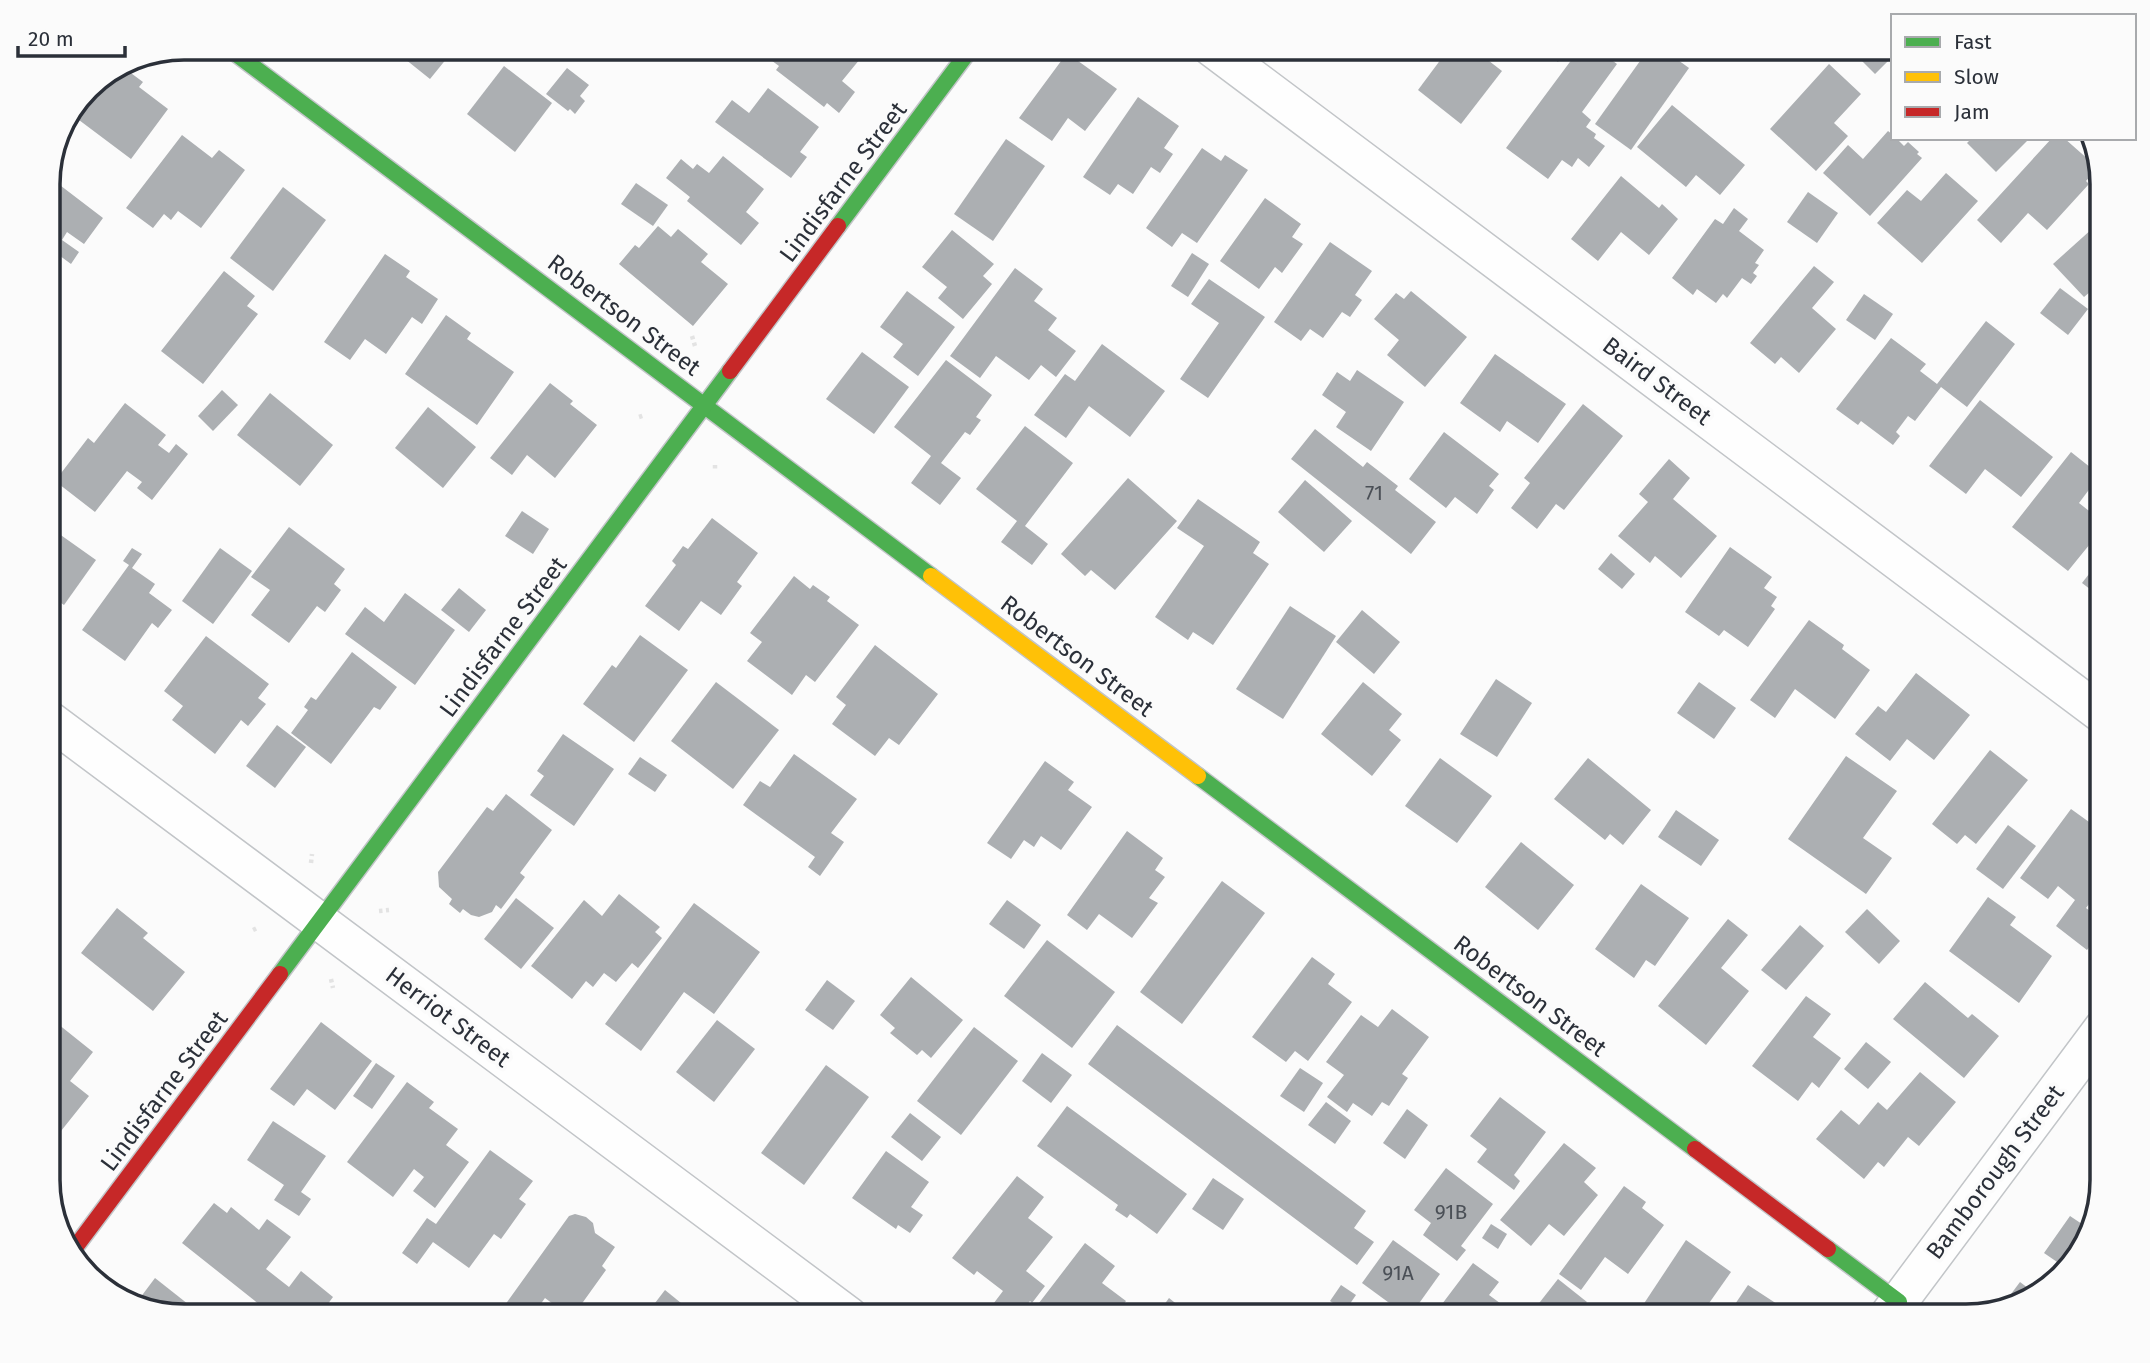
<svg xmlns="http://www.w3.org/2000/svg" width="2150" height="1363" font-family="'Fira Sans',sans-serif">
  <rect width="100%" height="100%" fill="#fbfbfb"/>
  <g fill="#acafb2">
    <polygon points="390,47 456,47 430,79"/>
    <polygon points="763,47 844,47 860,59 842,81 855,92 839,113 827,103 824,107 776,70 779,66 760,52"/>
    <polygon points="1450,47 1471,47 1502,71 1461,124 1418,90"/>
    <polygon points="1537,47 1568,47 1558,62"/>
    <polygon points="1581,47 1594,47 1617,64 1582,112 1591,120 1586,127 1596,134 1594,138 1605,146 1589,167 1578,158 1572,167 1562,160 1548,179 1506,148"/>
    <polygon points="1650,47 1660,47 1689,68 1631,150 1595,124"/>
    <polygon points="1848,47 1893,47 1893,61 1890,59 1875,74"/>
    <polygon points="1067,53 1117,89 1085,131 1068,118 1052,141 1019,118"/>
    <polygon points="1829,64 1861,94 1834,123 1848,136 1816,171 1770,129"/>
    <polygon points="120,65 143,82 139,87 168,109 131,159 71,114 96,81"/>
    <polygon points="504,66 552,103 515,152 467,114"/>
    <polygon points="567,68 589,85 580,96 585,101 575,114 570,109 568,111 546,94"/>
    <polygon points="768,88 819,127 800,152 807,157 791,178 715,122 732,100 749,113"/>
    <polygon points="1138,97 1179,126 1164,148 1173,154 1160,173 1151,167 1133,194 1118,184 1110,195 1083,177"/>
    <polygon points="1672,105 1745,165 1720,195 1696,175 1686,187 1637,147"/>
    <polygon points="1888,131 1893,135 1893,138 1896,138 1904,146 1908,142 1919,152 1917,154 1922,158 1870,216 1823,173 1848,145 1863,159"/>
    <polygon points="182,135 212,158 219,150 245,170 201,228 178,211 171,220 164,214 153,228 126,208"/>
    <polygon points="1972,138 2030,138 1996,172 1967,143"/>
    <polygon points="2052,138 2064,138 2098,168 2086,181 2089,184 2047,230 2028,213 2001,243 1977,220"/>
    <polygon points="1006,139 1045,166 993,241 954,214"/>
    <polygon points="1202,148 1221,161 1225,155 1248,170 1197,243 1182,233 1172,247 1146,228"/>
    <polygon points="723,156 764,189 746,212 759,223 741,245 687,201 690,197 666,178 681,159 693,169 697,164 709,173"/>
    <polygon points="1946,173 1978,201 1922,263 1877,223 1907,190 1921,201"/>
    <polygon points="48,176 103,218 84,244 67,232 62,240 79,252 71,264 48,247 56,233 48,226"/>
    <polygon points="1621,176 1659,208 1662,204 1678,219 1649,255 1621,232 1598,261 1571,239"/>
    <polygon points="636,183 668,205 653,226 621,204"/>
    <polygon points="283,187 326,220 273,291 230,258"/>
    <polygon points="1808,192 1838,213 1817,243 1787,222"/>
    <polygon points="1265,198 1301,224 1292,237 1303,244 1282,273 1275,267 1259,289 1220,261"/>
    <polygon points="1734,208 1748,219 1739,231 1764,250 1755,263 1759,265 1753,273 1757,276 1751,284 1742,278 1727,298 1723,294 1716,303 1697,289 1693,295 1672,278 1715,219 1723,224"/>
    <polygon points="2103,219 2103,281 2084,297 2053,264"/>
    <polygon points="658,226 671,237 678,229 708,254 701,262 728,284 693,326 619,264 635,245 639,248"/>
    <polygon points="952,230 994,264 983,276 992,284 963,319 938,298 947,287 922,267"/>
    <polygon points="1330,242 1372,271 1355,295 1362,300 1350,317 1342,312 1323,338 1310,329 1301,341 1274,322"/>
    <polygon points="1192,253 1209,264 1188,297 1171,286"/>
    <polygon points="385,254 410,271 406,277 438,299 422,324 412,317 386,354 365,339 350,360 324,342"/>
    <polygon points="1814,266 1834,282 1812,308 1836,329 1799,373 1781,357 1775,364 1750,343"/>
    <polygon points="1015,268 1043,289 1034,301 1057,318 1048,330 1076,351 1056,377 1041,365 1029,380 996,356 980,378 950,356"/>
    <polygon points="224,271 255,296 247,306 258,314 203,384 161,351"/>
    <polygon points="1209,279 1265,317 1208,398 1180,379 1219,323 1191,304"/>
    <polygon points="2060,288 2088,309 2068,335 2040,313"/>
    <polygon points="907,291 955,327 918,376 893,357 903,344 880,327"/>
    <polygon points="1411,291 1467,337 1425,387 1387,355 1399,340 1374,319 1396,293 1404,299"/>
    <polygon points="1864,294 1893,314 1875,340 1846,320"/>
    <polygon points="446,315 471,333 467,339 514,372 477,425 405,374"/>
    <polygon points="1986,321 2015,344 1967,407 1941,387 1915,421 1908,416 1896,432 1900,436 1893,445 1861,421 1858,425 1836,409 1891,338 1926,364 1920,371 1937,384"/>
    <polygon points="1102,344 1165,391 1130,437 1089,406 1066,438 1034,415 1065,374 1075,381"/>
    <polygon points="862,352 909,387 874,434 826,399"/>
    <polygon points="1495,354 1566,404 1538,443 1507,421 1500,432 1460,403"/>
    <polygon points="946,360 992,395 976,417 981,420 970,435 965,432 941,463 961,478 940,505 911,483 931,456 894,427"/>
    <polygon points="1357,370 1404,402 1371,451 1336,427 1346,412 1322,395 1337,372 1350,381"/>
    <polygon points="550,383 573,401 570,404 597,425 555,478 527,455 512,475 490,458"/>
    <polygon points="222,390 238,405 213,431 198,416"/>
    <polygon points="270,393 333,445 300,486 237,435"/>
    <polygon points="1980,400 2053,457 2021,497 1985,469 1966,494 1929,466"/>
    <polygon points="125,403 166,435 158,445 169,453 176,444 188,454 152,500 137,488 142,482 127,471 95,512 55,481 88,438 94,443"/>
    <polygon points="1583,404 1623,436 1564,510 1556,504 1537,529 1511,508 1530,483 1524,478"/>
    <polygon points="428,407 476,447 443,488 395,448"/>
    <polygon points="1025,426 1073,463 1025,526 1048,544 1032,565 1001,542 1017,521 976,489"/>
    <polygon points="1315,429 1363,467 1367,462 1398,486 1395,490 1436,522 1411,554 1291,459"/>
    <polygon points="1444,432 1499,474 1489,486 1494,490 1477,514 1455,497 1446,508 1409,479"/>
    <polygon points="2071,452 2100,475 2079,503 2103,522 2103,528 2068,571 2012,527"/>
    <polygon points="1669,459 1690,478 1673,499 1717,536 1681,578 1655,556 1650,563 1618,536 1648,502 1639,494"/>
    <polygon points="1128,478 1177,521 1115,590 1091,570 1085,576 1061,554"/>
    <polygon points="1305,480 1352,521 1324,552 1278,512"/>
    <polygon points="1198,499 1260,542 1253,553 1269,564 1213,645 1193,632 1188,640 1155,617 1204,546 1177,528"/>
    <polygon points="522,511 549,529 533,554 505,536"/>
    <polygon points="712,518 758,553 737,582 742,586 721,615 701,601 679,631 645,606 676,565 672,561 683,546 688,549"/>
    <polygon points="48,526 96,560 64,605 48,594"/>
    <polygon points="289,527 345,569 334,584 341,590 325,612 317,606 289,643 251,615 270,590 251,577"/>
    <polygon points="1730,547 1772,577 1764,588 1777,597 1771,606 1775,609 1748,647 1724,630 1719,636 1685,612"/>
    <polygon points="132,548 142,554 132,568 155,584 149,593 172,610 158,628 152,623 125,661 82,630 129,565 123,561"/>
    <polygon points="220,548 252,571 213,624 182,601"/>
    <polygon points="1611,553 1635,574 1622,589 1598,569"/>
    <polygon points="2103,556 2103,599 2082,583"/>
    <polygon points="794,576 810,589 813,585 830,597 827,601 859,625 815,682 806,675 792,695 747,661 762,642 750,633"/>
    <polygon points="459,588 486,610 469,632 441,610"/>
    <polygon points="405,593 455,630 415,685 345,634 365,607 384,622"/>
    <polygon points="1290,606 1336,636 1283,719 1236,689"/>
    <polygon points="1362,610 1400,642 1374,674 1336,642"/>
    <polygon points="1809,620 1844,645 1842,649 1870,670 1835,719 1795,689 1775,718 1750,700"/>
    <polygon points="640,635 688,670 634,742 583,704 612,665 616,668"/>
    <polygon points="206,636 269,684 258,698 266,704 248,726 241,720 215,754 172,720 183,706 164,691"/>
    <polygon points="875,645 938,694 899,745 889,738 875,756 832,724 846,705 836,697"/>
    <polygon points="352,652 397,687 380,710 374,707 331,764 291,733 308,710 304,707 311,697 316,700"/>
    <polygon points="1916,673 1970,715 1934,760 1907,739 1890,761 1855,734 1878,706 1886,712"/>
    <polygon points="1496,679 1532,703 1497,757 1460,734"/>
    <polygon points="716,682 779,730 733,789 671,741"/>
    <polygon points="1363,682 1402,714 1389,730 1401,740 1372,776 1321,734"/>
    <polygon points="1699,682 1736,708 1714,739 1677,713"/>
    <polygon points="277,725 306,747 275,788 246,766"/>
    <polygon points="563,734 614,769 574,826 530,795 544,776 537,771"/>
    <polygon points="1990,750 2028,780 1976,844 1965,835 1957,844 1932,824"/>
    <polygon points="794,754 857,799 831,833 844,842 820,876 808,867 815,857 743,805 760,781 770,787"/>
    <polygon points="1846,756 1897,791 1863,838 1892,858 1866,894 1788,839"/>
    <polygon points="640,757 667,775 655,792 628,774"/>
    <polygon points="1440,758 1492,796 1457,843 1405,806"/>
    <polygon points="1588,758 1651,810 1623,845 1610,834 1605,840 1554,799"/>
    <polygon points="1045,761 1074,782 1068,790 1092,807 1061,850 1041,836 1034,847 1024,840 1011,859 987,843"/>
    <polygon points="506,794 552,830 520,873 525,877 501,909 496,905 492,912 479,917 471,915 463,909 460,913 449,904 452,899 439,887 438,872 487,807 493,811"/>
    <polygon points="2071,809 2103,832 2103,848 2101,851 2103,852 2103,886 2086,908 2103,921 2103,929 2087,950 2056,926 2075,900 2058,886 2048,899 2020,878"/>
    <polygon points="1676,810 1719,840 1701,866 1658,837"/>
    <polygon points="2008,825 2036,846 2003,889 1976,869"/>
    <polygon points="1127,831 1163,858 1155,870 1165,877 1149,898 1158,903 1132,938 1099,914 1087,930 1067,915"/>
    <polygon points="1521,842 1574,885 1538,930 1485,887"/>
    <polygon points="1222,881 1265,913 1182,1024 1140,992"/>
    <polygon points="1641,884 1689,918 1655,966 1646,960 1634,978 1595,949"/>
    <polygon points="619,894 660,927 655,932 662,938 638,968 632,963 616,982 604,973 593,987 586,981 572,999 531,966 584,900 602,916"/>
    <polygon points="1988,897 2016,917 2010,925 2052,956 2019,1003 1949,951"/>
    <polygon points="516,898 554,928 521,969 484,939"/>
    <polygon points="1007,900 1041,925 1024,949 989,924"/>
    <polygon points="694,903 760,952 714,1014 684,992 641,1051 605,1024"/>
    <polygon points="117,908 148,933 143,938 185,972 153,1011 81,953"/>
    <polygon points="1867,909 1900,941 1879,964 1845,932"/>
    <polygon points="1728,919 1748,935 1721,968 1749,991 1706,1045 1658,1006"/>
    <polygon points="1800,925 1824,946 1786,990 1761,970"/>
    <polygon points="1047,940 1115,992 1072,1048 1004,996"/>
    <polygon points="1312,957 1335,974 1328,984 1352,1002 1308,1061 1295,1051 1286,1062 1252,1037"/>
    <polygon points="911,977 963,1020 931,1058 922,1050 917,1055 890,1033 895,1028 880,1015"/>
    <polygon points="827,980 855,1001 833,1030 805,1010"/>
    <polygon points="1925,982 1968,1018 1972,1014 1999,1036 1964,1078 1893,1019"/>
    <polygon points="1806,996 1831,1014 1813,1037 1841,1058 1819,1088 1812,1082 1798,1101 1752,1066"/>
    <polygon points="1392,1009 1429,1037 1402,1074 1408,1078 1389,1106 1382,1102 1372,1116 1353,1103 1347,1112 1327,1097 1344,1075 1326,1062 1361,1015 1378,1027"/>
    <polygon points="717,1020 755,1049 714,1102 676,1072"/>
    <polygon points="321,1022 372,1061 335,1110 307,1089 294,1106 270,1089"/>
    <polygon points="58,1024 93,1052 70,1081 89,1096 57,1136 48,1128 48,1029 52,1032"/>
    <polygon points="1117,1025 1366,1211 1354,1228 1374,1242 1357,1265 1088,1064"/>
    <polygon points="974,1027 1018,1061 961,1135 917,1101"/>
    <polygon points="1866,1042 1891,1062 1868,1089 1844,1069"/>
    <polygon points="1042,1053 1072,1075 1051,1103 1022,1081"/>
    <polygon points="376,1063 395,1076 372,1109 353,1096"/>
    <polygon points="826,1065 869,1097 804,1185 761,1153"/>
    <polygon points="1300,1068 1323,1083 1304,1112 1280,1096"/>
    <polygon points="1920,1072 1956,1102 1919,1146 1908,1137 1884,1167 1878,1162 1864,1179 1816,1139 1841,1110 1859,1125 1878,1102 1887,1110"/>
    <polygon points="407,1082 434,1102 429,1108 458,1129 446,1145 469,1162 435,1208 413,1191 424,1177 414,1169 393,1197 347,1162"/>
    <polygon points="1500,1097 1546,1132 1514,1175 1520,1181 1514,1190 1477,1162 1487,1149 1470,1136"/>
    <polygon points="1326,1102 1351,1121 1335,1144 1308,1125"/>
    <polygon points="1067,1106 1187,1194 1157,1234 1130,1214 1127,1218 1115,1210 1118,1205 1037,1146"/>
    <polygon points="1407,1109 1428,1125 1405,1159 1383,1143"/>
    <polygon points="910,1113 941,1137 922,1161 891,1137"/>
    <polygon points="273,1121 326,1156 301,1192 311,1199 299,1216 274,1200 284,1185 247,1160"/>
    <polygon points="1564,1143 1596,1168 1584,1182 1598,1195 1564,1236 1549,1224 1531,1246 1500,1220"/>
    <polygon points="490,1150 533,1181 519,1199 526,1204 501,1239 494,1234 469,1268 433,1242 417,1264 402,1253 427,1218 436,1224"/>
    <polygon points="886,1151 929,1182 911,1207 923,1215 910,1233 898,1225 896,1229 852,1198"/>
    <polygon points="2103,1164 2103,1180 2098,1196 2089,1188 2098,1178 2094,1174"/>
    <polygon points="1446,1168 1493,1204 1461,1246 1466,1250 1457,1261 1423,1235 1431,1223 1414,1210"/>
    <polygon points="1017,1176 1044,1197 1028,1218 1053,1237 1026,1271 1045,1286 1032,1303 1030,1301 1018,1316 984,1316 1003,1291 977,1271 974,1275 952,1258"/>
    <polygon points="1213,1178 1244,1199 1223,1230 1192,1209"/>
    <polygon points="1624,1186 1646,1202 1642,1208 1664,1225 1628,1274 1605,1257 1581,1290 1559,1274"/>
    <polygon points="214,1203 227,1213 231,1207 259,1230 267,1219 291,1237 266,1269 289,1287 301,1271 333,1297 319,1316 274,1316 182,1243"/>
    <polygon points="575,1214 586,1217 593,1223 595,1233 615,1247 602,1266 606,1270 573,1316 569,1316 545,1298 532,1316 497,1316 569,1216"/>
    <polygon points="2070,1216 2088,1228 2080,1255 2051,1282 2049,1280 2060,1264 2044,1253"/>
    <polygon points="1491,1224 1507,1234 1498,1249 1482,1238"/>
    <polygon points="1393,1240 1440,1274 1410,1316 1407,1316 1362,1283"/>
    <polygon points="1686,1240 1731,1272 1700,1316 1652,1316 1641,1308"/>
    <polygon points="1085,1243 1115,1266 1102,1283 1126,1301 1115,1316 1029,1316"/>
    <polygon points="1473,1263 1499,1282 1489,1295 1508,1309 1503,1316 1433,1316"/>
    <polygon points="155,1278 193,1308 186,1316 137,1302"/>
    <polygon points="1558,1279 1587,1302 1576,1316 1529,1316"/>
    <polygon points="2020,1282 2037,1295 2034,1298 2002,1306"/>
    <polygon points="1341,1285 1356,1295 1345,1311 1330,1301"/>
    <polygon points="1748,1285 1774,1302 1793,1316 1727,1316"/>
    <polygon points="665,1290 697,1316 645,1316"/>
    <polygon points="1169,1298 1189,1314 1188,1316 1156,1316"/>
  </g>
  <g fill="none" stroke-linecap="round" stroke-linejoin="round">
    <g stroke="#c2c5c8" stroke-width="40">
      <g id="street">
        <polyline points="1211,47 2103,715"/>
        <polyline points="48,719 849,1316"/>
        <polyline points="1888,1316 2103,1028"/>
      </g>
    </g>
    <g stroke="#c2c5c8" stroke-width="19">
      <g id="fast">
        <polyline points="227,47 931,576"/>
        <polyline points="838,226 972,47"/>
        <polyline points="1198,776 1695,1149"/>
        <polyline points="280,974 730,371"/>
        <polyline points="1828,1249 1899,1302"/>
      </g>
    </g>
    <g stroke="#c2c5c8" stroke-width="19">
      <polyline id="slow" points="931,576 1198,776"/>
    </g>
    <g stroke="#c2c5c8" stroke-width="19">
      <g id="jam">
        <polyline points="730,371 838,226"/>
        <polyline points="1695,1149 1828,1249"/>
        <polyline points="71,1253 280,974"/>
      </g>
    </g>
    <g stroke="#e3e3e3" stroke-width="4.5" stroke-dasharray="3.5 3.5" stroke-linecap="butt">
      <polyline points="692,336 695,346"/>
      <polyline points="639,417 645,415"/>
      <polyline points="715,465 715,471"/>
      <polyline points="311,863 312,854"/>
      <polyline points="379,911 389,910"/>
      <polyline points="253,930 259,927"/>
      <polyline points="331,979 333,988"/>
    </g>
    <use href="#street" stroke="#fefefe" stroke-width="37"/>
    <use href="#fast" stroke="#4caf50" stroke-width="16"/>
    <use href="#slow" stroke="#ffc107" stroke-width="16"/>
    <use href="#jam" stroke="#c62828" stroke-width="16"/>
  </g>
  <g text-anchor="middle" stroke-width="7" stroke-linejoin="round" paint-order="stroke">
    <g font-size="21" fill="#4b5057">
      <text x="1374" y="500">71</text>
      <text x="1451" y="1219">91B</text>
      <text x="1398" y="1280">91A</text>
    </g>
    <g font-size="24" fill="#2b3039" stroke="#fbfbfb">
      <text transform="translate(843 182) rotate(-53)" y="8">Lindisfarne Street</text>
      <text transform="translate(624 315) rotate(37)" y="8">Robertson Street</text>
      <text transform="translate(1657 381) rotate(37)" y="8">Baird Street</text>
      <text transform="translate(503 637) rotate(-53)" y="8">Lindisfarne Street</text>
      <text transform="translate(1077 656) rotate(37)" y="8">Robertson Street</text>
      <text transform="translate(1530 996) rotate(37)" y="8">Robertson Street</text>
      <text transform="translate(448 1017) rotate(37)" y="8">Herriot Street</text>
      <text transform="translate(164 1091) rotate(-53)" y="8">Lindisfarne Street</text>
      <text transform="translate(1995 1172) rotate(-53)" y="8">Bamborough Street</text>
    </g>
  </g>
  <path d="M0 0H2150V1363H0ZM184 60H1966A124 124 0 0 1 2090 184V1180A124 124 0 0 1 1966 1304H184A124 124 0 0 1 60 1180V184A124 124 0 0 1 184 60Z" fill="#fbfbfb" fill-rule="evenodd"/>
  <path fill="none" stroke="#2b3039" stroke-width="3.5" d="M184 60H1966A124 124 0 0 1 2090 184V1180A124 124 0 0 1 1966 1304H184A124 124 0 0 1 60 1180V184A124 124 0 0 1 184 60Z"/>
  <rect x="1891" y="14" width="245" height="126" fill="#fbfbfb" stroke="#a8aaad" stroke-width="2"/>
  <rect x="1905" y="37" width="35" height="10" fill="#4caf50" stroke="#a8aaad" stroke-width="2"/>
  <text x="1954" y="49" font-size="21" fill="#2b3039">Fast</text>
  <rect x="1905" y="72" width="35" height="10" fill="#ffc107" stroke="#a8aaad" stroke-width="2"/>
  <text x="1954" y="84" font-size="21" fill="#2b3039">Slow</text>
  <rect x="1905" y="107" width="35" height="10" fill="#c62828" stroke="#a8aaad" stroke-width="2"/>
  <text x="1954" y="119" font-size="21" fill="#2b3039">Jam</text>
  <path d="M18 46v10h107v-10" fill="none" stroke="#2b3039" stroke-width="3.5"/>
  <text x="28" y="46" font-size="21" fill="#2b3039" stroke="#fbfbfb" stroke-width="5" paint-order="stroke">20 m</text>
</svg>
